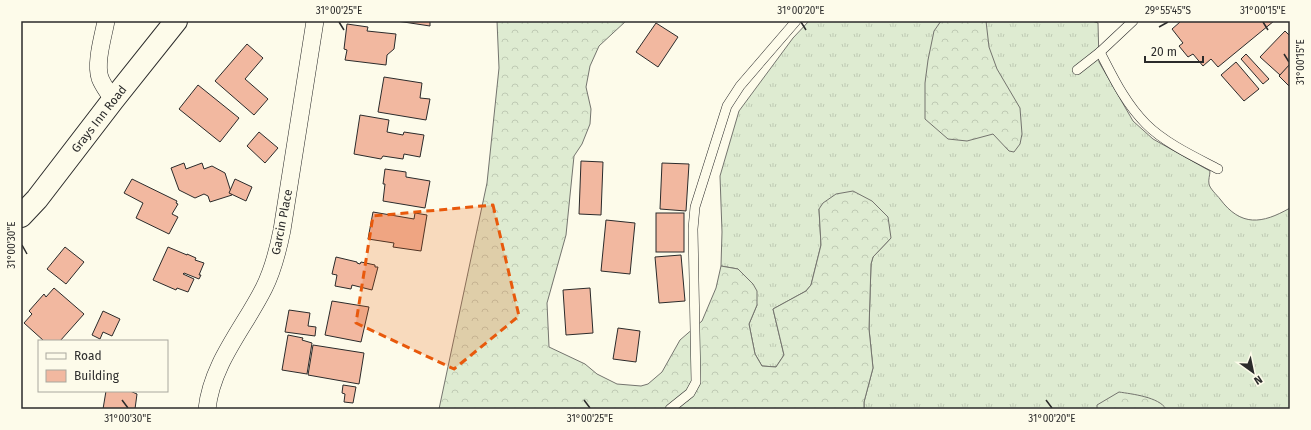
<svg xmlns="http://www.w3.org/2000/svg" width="1311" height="430" font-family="'Fira Sans',sans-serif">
  <defs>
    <pattern id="grass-tufts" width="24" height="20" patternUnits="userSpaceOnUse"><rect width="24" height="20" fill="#deebd1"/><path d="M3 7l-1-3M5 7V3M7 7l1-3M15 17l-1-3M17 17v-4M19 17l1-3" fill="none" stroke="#bfcab4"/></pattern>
    <pattern id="forest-crowns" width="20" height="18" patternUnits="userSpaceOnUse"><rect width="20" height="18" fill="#deebd1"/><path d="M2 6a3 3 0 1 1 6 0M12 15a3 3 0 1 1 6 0" fill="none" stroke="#bfcab4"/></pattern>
  </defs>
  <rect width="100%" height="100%" fill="#fdfbea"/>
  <path fill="url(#grass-tufts)" stroke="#74746e" d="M 809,21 L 1092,21 L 1098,23 L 1099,62 L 1133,121 L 1153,139 L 1210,171 C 1210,175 1208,180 1209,184 C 1210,189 1217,195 1220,199 C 1241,227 1262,224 1290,208 L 1290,409 L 864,409 L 864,402 L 873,368 L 869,329 L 871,264 L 873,257 L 891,238 L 819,209 L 821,245 L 811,285 L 806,291 L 773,309 L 784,355 L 776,367 L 762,366 L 755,354 L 749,324 L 757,305 L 738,269 L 721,266 L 722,232 L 720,176 L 739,111 L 793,38 Z"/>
  <g fill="url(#forest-crowns)" stroke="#74746e">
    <polygon points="497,21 626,21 599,46 590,66 586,87 591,109 590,124 582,144 574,156 566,235 547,303 549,347 585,364 597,374 617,384 641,386 648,384 662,372 680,340 702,321 716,288 721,266 738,269 753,284 757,291 757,305 749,324 755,354 762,366 776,367 784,355 773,309 806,291 811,285 821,245 819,209 823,203 836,194 853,191 872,201 888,217 891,238 873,257 871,264 869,329 873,368 864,402 864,409 439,409 487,183 499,68"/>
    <polygon points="941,21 986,21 989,47 997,69 1020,108 1022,134 1020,144 1014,152 1009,151 993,134 967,141 948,139 925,119 925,83 928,60 934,31"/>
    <path d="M 1119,392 C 1132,394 1159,397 1166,409 L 1097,409 L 1097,405 Z"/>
  </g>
  <g fill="#f2b8a0" stroke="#2b2b2b">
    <polygon points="397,21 430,21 430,26"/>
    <polygon points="1179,21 1274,21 1218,67 1211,59 1203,66 1193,54 1188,57 1179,46 1183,43 1172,29 1180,22"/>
    <polygon points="656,23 678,37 658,67 636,52"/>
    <polygon points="347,24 368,27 367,31 396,34 394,49 387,55 386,65 345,60 347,50 344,49"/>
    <polygon points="1285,31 1290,36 1290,65 1280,75 1260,57"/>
    <polygon points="247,44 263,58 245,79 268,99 254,115 215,81"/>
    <polygon points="1246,54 1269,79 1263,84 1241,59"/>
    <polygon points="1236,62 1259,89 1244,101 1221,75"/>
    <polygon points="1290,64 1290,87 1279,76"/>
    <polygon points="384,77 422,83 420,98 430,99 426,120 378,112"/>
    <polygon points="198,85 239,118 220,142 179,109"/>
    <polygon points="360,115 389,120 387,132 403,135 404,132 424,135 420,157 404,154 403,159 383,156 381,159 354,154"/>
    <polygon points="259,132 278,148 265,163 247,146"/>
    <polygon points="581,161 603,162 601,215 579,214"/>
    <polygon points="184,163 186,169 202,163 204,169 212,166 225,173 232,195 210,202 208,196 204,194 195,198 179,190 171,168"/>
    <polygon points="662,163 689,164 686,211 660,209"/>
    <polygon points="385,169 406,172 406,177 430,181 425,208 383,201 385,184 383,184"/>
    <polygon points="132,179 177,201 176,203 178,204 172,214 178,217 169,234 136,218 143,203 124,193"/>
    <polygon points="235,179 252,187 246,201 229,193"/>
    <polygon points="373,212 414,219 415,213 427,215 421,251 393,247 394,243 368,239"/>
    <rect x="656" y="213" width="28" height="39"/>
    <polygon points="606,220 635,223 630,274 601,271"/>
    <polygon points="65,247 84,262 66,284 47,269"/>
    <polygon points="168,247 187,255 187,254 196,258 195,260 204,263 199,275 201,275 199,279 184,273 183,274 194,279 188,292 177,288 176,290 153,280"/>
    <polygon points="681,255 685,301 659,303 655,257"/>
    <polygon points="336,257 357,262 357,263 360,264 361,262 375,265 375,267 378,267 372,290 352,285 351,289 335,286 337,275 332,274"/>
    <polygon points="54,288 84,314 60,341 44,341 24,323 32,314 29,311 44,294 46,297"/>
    <polygon points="590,288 593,333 566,335 563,290"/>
    <polygon points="332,301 369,307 361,342 325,335"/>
    <polygon points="289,310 310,313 308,326 316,327 315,336 285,332"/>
    <polygon points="103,311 120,319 112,336 103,332 100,339 92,335"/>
    <polygon points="618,328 640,331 636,362 613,359"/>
    <polygon points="288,335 303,338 302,340 312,343 307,374 282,370"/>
    <polygon points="313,345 364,353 359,384 308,375"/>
    <polygon points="343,385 356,387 353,403 344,402 345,394 342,393"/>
    <polygon points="106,391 130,391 137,394 135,409 103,409"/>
  </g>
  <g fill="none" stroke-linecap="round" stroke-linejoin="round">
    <g stroke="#2b2b2b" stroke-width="10">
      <g id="lane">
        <path d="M 1100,52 C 1113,77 1125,103 1146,124 C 1165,143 1195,157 1218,169"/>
        <polyline points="1077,70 1100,52 1133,21"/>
        <polyline points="670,409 690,393 696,382 693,229 695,207 727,106 740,86 796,21"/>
      </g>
    </g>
    <g stroke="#2b2b2b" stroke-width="18">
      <g id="street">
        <path d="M 106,21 C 103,37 95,63 100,78 C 103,86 109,93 113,100"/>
        <path d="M 207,409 C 212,363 244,328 264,288 C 273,270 278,250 282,230 L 315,21"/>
      </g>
    </g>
    <g stroke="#2b2b2b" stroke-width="24">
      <polyline id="secondary" points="21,216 37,199 113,100 176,21"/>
    </g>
    <use href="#lane" stroke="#fdfbea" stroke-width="9"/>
    <use href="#street" stroke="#fdfbea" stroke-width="17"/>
    <use href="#secondary" stroke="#fdfbea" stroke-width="22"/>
  </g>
  <path fill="#e8590c" fill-opacity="0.2" stroke="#e8590c" stroke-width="3" stroke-dasharray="8 5" stroke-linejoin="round" d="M 493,205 L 519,316 L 454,369 L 356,323 L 373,216 Z"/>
  <path fill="none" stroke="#2b2b2b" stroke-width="1.5" d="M 339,22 L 344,30M 801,22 L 806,30M 1263,22 L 1268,30M 1159,27 L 1168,22M 1284,54 L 1289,62M 22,245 L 27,254M 122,400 L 128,408M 584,400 L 590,408M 1046,400 L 1052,408"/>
  <g text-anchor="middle" stroke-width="3" stroke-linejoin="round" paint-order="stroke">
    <g font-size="12" fill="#2b2b2b" stroke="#fdfbea">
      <text transform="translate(99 119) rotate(-52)" y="4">Grays Inn Road</text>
      <text transform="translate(282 222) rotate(-79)" y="4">Garcin Place</text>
    </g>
  </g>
  <rect width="1311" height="430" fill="none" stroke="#fdfbea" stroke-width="44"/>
  <rect x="38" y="340" width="130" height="52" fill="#fdfbea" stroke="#a9a89e"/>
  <rect x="46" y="353" width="20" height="6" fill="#fdfbea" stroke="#a9a89e"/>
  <text x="74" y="360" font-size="12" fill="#2b2b2b">Road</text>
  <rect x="46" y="370" width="20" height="12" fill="#f2b8a0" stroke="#a9a89e"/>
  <text x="74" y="380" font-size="12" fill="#2b2b2b">Building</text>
  <g transform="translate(1253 372) rotate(147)" stroke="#fdfbea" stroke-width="3" paint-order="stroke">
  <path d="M0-3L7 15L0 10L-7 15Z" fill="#2b2b2b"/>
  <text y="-6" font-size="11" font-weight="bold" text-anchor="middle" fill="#2b2b2b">N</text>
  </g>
  <path d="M1145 56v6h58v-6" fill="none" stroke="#2b2b2b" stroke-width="2"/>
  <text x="1151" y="56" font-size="12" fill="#2b2b2b" stroke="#fdfbea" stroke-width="3" paint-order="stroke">20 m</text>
  <rect x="22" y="22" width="1267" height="386" fill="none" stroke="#2b2b2b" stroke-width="1.5"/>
  <g font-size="10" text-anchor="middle" fill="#2b2b2b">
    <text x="339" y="14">31°00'25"E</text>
    <text x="801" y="14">31°00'20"E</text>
    <text x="1168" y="14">29°55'45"S</text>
    <text x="1263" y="14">31°00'15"E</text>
    <text transform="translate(1300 62) rotate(-90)" y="4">31°00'15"E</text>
    <text transform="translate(11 245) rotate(-90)" y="4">31°00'30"E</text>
    <text x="128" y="422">31°00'30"E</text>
    <text x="590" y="422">31°00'25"E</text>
    <text x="1052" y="422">31°00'20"E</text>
  </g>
</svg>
